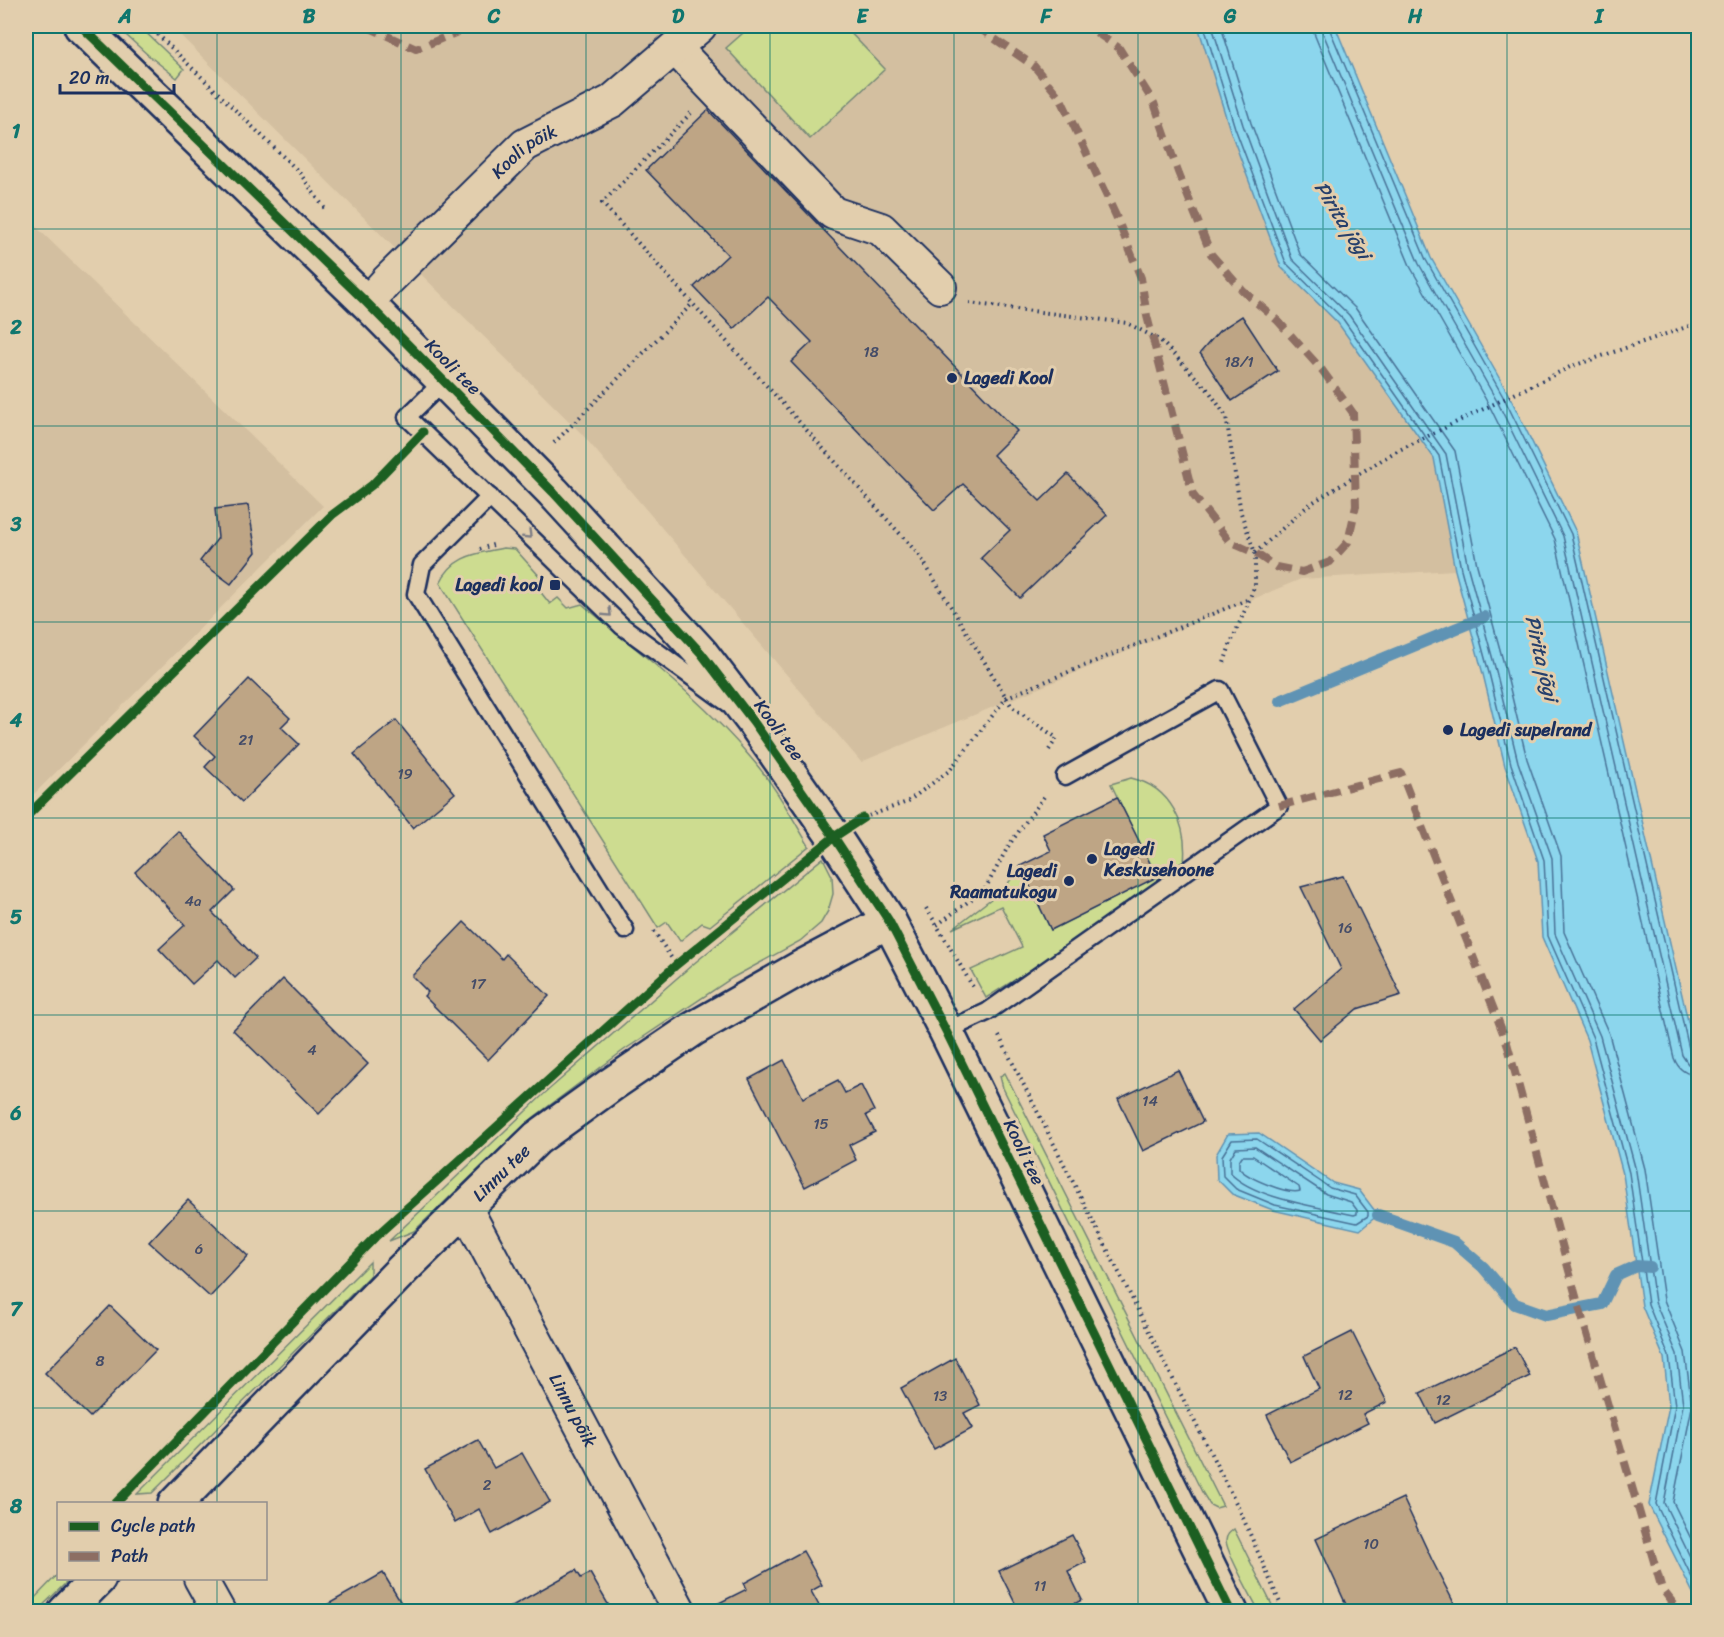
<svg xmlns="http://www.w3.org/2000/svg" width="1724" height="1637" font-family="Sriracha,sans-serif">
  <rect width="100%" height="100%" fill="#e2cead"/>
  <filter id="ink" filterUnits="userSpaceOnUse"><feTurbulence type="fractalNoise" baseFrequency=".0167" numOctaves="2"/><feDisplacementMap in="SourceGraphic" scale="12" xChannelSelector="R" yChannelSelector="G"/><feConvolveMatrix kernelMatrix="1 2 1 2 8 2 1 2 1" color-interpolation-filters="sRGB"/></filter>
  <g filter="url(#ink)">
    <g fill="#d3bfa0">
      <polygon points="171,26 1198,26 1230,130 1281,267 1338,323 1434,458 1455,570 1301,579 861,762 581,433"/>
      <polygon points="26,217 323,506 26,802"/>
    </g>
    <g fill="#cddc90" stroke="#748677" stroke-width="1.5">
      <polygon points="116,26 139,26 184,69 177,78 148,55"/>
      <polygon points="751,26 844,26 885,69 810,139 726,48"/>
      <path d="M 503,548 L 515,549 L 542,579 L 535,585 L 550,604 L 558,598 L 568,608 L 582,604 C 639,652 703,700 751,758 C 774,784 791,816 809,846 L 710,926 L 702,923 L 680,941 L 667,922 L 658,928 L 440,583 C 453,555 476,554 503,548 Z"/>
      <path d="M 1131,778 C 1171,787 1188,825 1184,863 L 1110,920 L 986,998 L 971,970 L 1022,947 L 1001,906 L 952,929 L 1005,888 L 1020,866 L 1051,930 L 1156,877 L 1111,784 Z"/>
      <polygon points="823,858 832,876 833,894 828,911 821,923 800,941 732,978 624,1050 534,1117 414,1231 389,1241 545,1093 692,965"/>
      <polygon points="1005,1073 1223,1506 1216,1508 1210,1505 1202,1492 1003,1088 1000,1076"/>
      <polygon points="370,1262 370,1276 152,1493 137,1494"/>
      <path d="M 1234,1529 L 1275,1611 L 1259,1611 C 1252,1597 1227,1554 1226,1541 C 1226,1535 1230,1532 1234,1529 Z"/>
      <polygon points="58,1574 58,1578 70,1579 37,1611 26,1611 26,1607"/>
    </g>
    <g fill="#8cd6ed" stroke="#5f93b4" stroke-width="1.5">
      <polygon points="1198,26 1335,26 1431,258 1510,397 1576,532 1698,1065 1698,1603 1649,1505 1669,1406 1664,1358 1642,1306 1623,1174 1587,1040 1542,937 1538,861 1505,766 1483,674 1455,570 1434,458 1338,323 1281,267 1230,130"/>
      <polygon points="1259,1133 1333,1183 1359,1190 1378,1215 1360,1230 1273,1210 1232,1194 1217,1179 1216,1155 1228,1134"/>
    </g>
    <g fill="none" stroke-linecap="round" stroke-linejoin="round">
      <g stroke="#487297" stroke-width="1.5">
        <polyline points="1204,26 1235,128 1286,263 1343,319 1439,456 1461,569 1489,673 1511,764 1544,860 1548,936 1593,1038 1629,1173 1648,1304 1669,1356 1675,1406 1656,1504 1698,1590"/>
        <polyline points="1212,26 1243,125 1292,259 1349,315 1446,454 1468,568 1496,671 1518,762 1552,858 1555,934 1600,1036 1636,1171 1655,1302 1677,1354 1683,1405 1664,1503 1698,1573"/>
        <polyline points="1221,26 1251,123 1300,254 1356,309 1455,451 1477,565 1505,668 1527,759 1561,856 1564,932 1609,1034 1645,1169 1664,1300 1685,1352 1692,1407 1673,1502 1698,1553"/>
        <path d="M 1313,26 L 1315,36 L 1411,268 L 1490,407 L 1555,539 L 1674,1058 C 1678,1069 1686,1075 1698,1075"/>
        <polyline points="1322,26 1323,33 1419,264 1498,403 1563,536 1682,1055 1688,1064 1698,1066"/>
        <polyline points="1329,26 1330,30 1426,260 1505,400 1571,534 1690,1053 1693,1057 1698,1059"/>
        <polygon points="1257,1139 1330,1188 1355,1195 1368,1212 1368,1216 1357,1223 1275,1205 1236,1189 1223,1176 1222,1156 1232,1140"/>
        <path d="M 1255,1147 L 1326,1194 L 1351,1202 L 1357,1210 L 1357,1214 L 1354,1215 C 1319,1207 1255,1199 1230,1173 L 1230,1158 L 1236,1148 Z"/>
        <path d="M 1242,1156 L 1253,1156 L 1299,1187 L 1300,1191 C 1288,1195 1247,1178 1239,1168 L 1239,1161 Z"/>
      </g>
      <g stroke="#5f93b4" stroke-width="12">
        <polyline points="1280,701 1484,617"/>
        <polyline points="1378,1215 1454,1242 1483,1267 1515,1304 1546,1315 1602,1304 1616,1275 1636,1266 1650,1267"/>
      </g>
    </g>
    <g fill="#bea585" stroke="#1b2f5e" stroke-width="1.5">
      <polygon points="708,110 1017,431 993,455 1040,501 1068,474 1107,515 1020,598 981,558 1010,530 963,484 934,510 791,362 812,342 768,297 734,329 694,287 728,255 646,170"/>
      <polygon points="1242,316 1278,371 1232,401 1200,353 1219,331"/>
      <polygon points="248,505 256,552 231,584 200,561 218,538 215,509"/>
      <polygon points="249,679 290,718 281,727 299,744 242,802 205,767 215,756 194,736"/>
      <polygon points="396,720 455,793 413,828 354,754"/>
      <polygon points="1117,797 1157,877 1051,930 1020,866 1051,851 1043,834"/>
      <polygon points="178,831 234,890 212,912 256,958 235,978 218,960 192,984 159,949 185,925 135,872"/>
      <polygon points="1343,876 1401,995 1357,1009 1320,1040 1294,1009 1341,969 1301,887"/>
      <polygon points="464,922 502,959 506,954 549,996 488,1060 424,996 428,992 412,976"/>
      <polygon points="283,979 368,1064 319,1114 233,1030"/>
      <polygon points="784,1060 803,1098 838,1080 845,1093 861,1085 874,1111 866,1115 875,1132 849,1145 856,1160 805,1187 749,1079"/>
      <polygon points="1178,1070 1203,1122 1143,1151 1118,1099"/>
      <polygon points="188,1200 248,1256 210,1297 149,1242"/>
      <polygon points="110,1306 156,1350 90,1417 45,1373"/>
      <polygon points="1352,1332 1387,1402 1363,1414 1368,1423 1290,1462 1267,1415 1319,1389 1304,1356"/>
      <polygon points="1515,1347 1530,1376 1435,1423 1420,1393"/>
      <polygon points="955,1358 980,1405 964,1413 973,1428 934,1449 901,1388"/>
      <polygon points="478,1440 494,1468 522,1453 550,1502 492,1534 479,1509 455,1523 425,1469"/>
      <polygon points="1403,1498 1432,1560 1458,1611 1349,1611 1316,1539"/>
      <polygon points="1072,1535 1086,1562 1068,1571 1082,1600 1060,1611 1019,1611 999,1571"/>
      <polygon points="803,1551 822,1585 811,1591 822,1611 703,1611 747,1589 744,1583"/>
      <polygon points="576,1570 581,1578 590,1573 612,1611 503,1611"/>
      <polygon points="383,1573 406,1611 316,1611"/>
    </g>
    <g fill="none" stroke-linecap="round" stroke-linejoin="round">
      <g stroke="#1b2f5e" stroke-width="21">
        <g id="service">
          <polyline points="444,381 407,417 622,626 725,701"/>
          <polyline points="490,497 422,565 416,594 625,930"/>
          <polyline points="946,1031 987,1012 1279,806 1220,690 1065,776"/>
        </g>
      </g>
      <g stroke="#1b2f5e" stroke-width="36">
        <g id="minor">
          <polyline points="675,48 833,213 881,229 940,287"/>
          <path id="s1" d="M 367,303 L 387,281 L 525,145 L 612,101 L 700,26"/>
          <path id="s2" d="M 465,1207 L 680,1612"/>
          <polyline points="200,1578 219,1612"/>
        </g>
      </g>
      <g stroke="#1b2f5e" stroke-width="38">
        <g id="tertiary">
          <polyline points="81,26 367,303 553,492 701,653 753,721 834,837 889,921 946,1031 1231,1612"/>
          <path id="s3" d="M 175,1504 L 403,1269 L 537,1138 L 612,1084 L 693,1029 L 802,967 L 889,921"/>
          <polyline points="65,1612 99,1578"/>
        </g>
      </g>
      <g stroke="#1b2f5e" stroke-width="4" stroke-dasharray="1.5 4.5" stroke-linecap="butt">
        <polyline points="149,26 299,172 325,209"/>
        <polyline points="691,113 602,203 920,556 1012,707 1057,738 1047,753"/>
        <polyline points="969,303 1127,323 1160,340 1209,391 1226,416 1241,513 1255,553 1255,585 1246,608 1230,645 1224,663"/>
        <polyline points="554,443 693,303"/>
        <polyline points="480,549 496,544"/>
        <polyline points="1255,553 1310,504 1393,453 1570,367 1698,323"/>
        <polyline points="863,818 907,802 950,770 1007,697 1249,599"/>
        <polyline points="926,908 935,922 973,987"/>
        <polyline points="937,925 985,889 1009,845 1046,794"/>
        <polyline points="654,931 676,965"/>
        <polyline points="999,1036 1240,1511 1284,1612"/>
      </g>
      <use href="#service" stroke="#e2cead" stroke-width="16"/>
      <use href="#minor" stroke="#e2cead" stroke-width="32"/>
      <use href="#tertiary" stroke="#e2cead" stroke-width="33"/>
      <g stroke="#8d6e63" stroke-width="8" stroke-dasharray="15 8" stroke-linecap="butt">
        <polyline points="366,26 416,49 472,26"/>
        <polyline points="976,26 1034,66 1061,99 1078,135 1116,216 1141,278 1147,316 1193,495 1230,542 1255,553 1276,567 1302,572 1330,562 1348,542 1356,506 1353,413 1322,370 1278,321 1243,291 1211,254 1178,172 1154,103 1119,48 1087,26"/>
        <polyline points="1279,806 1401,773 1507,1043 1577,1300 1662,1589 1680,1612"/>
      </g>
      <g stroke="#e2cead" stroke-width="13">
        <g id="cycleway">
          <polyline points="81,26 367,303 553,492 701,653 753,721 834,837 889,921 946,1031 1231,1612"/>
          <polyline points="26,817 332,515 372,485 423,432"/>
          <polyline points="115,1504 375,1237 676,965 834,837 863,818"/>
        </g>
      </g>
      <use href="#cycleway" stroke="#1b5e20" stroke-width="9"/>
    </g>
    <defs><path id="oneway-chevron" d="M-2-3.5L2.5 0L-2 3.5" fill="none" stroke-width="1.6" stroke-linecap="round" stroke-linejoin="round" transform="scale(1.5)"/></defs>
    <g stroke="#7e7e86">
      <use href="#oneway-chevron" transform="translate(528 535) rotate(44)"/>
      <use href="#oneway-chevron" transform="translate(608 613) rotate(44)"/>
    </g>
  </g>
  <path fill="none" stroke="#0f766e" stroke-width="1.5" stroke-opacity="0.55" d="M 217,26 L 217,1504M 401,26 L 401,1612M 586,26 L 586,1612M 770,26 L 770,1612M 954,26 L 954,1612M 1138,26 L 1138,1612M 1323,26 L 1323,1612M 1507,26 L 1507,1612M 26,229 L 1698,229M 26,426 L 1698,426M 26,622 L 1698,622M 26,818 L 1698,818M 26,1015 L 1698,1015M 26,1211 L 1698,1211M 26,1408 L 1698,1408M 217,1578 L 217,1612"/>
  <g fill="#1b2f5e" stroke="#e2cead" stroke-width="2">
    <circle cx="952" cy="378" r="6"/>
    <rect x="549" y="579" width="12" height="12" rx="3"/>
    <circle cx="1448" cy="730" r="6"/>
    <circle cx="1092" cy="859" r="6"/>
    <circle cx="1069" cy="881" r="6"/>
  </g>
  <g text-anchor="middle" stroke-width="6" stroke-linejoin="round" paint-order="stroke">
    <g font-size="15" fill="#444c68">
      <text x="871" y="357">18</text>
      <text x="1239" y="367">18/1</text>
      <text x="246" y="745">21</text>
      <text x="405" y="779">19</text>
      <text x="193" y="906">4a</text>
      <text x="1345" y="933">16</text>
      <text x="478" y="989">17</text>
      <text x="312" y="1055">4</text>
      <text x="1150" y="1106">14</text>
      <text x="821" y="1129">15</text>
      <text x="199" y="1254">6</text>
      <text x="100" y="1366">8</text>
      <text x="1345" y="1400">12</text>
      <text x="940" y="1401">13</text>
      <text x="1443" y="1405">12</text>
      <text x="487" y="1490">2</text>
      <text x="1371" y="1549">10</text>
      <text x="1040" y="1591">11</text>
    </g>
    <g font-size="18" fill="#1b2f5e" stroke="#e2cead">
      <text dy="6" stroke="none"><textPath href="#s1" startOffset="219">Kooli põik</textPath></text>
      <text transform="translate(453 367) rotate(45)" y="6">Kooli tee</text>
      <text transform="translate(779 730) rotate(54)" y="6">Kooli tee</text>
      <text transform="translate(1024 1152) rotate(64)" y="6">Kooli tee</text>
      <text dy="6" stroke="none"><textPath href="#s3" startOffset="465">Linnu tee</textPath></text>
      <text dy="6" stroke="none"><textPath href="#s2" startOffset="230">Linnu põik</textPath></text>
    </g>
    <g font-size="18" font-weight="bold" fill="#1b2f5e" stroke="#e2cead" text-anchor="start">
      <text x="964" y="384">Lagedi Kool</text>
      <text x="543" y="591" text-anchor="end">Lagedi kool</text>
      <text x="1460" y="736">Lagedi supelrand</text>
      <text x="1104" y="855">Lagedi<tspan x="1104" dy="21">Keskusehoone</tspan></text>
      <text x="1057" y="877" text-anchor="end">Lagedi<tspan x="1057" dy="21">Raamatukogu</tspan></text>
    </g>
    <g font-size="20" font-style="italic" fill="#26406c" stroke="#e2cead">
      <text transform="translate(1343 220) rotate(58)" y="7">Pirita jõgi</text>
      <text transform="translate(1542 658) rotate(77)" y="7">Pirita jõgi</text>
    </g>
  </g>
  <rect width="1724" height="1637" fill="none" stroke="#e2cead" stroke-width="66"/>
  <rect x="57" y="1502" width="210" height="78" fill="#e2cead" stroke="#928e8d" stroke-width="1.5"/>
  <rect x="69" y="1522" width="30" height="9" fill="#1b5e20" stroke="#928e8d" stroke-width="1.5"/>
  <text x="111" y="1532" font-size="18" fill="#1b2f5e">Cycle path</text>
  <rect x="69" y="1552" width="30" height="9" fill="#8d6e63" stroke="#928e8d" stroke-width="1.5"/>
  <text x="111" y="1562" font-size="18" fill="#1b2f5e">Path</text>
  <path d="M60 84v9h114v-9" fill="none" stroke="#1b2f5e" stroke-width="3"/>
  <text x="69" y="84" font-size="18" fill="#1b2f5e" stroke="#e2cead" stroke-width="4.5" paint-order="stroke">20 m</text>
  <rect x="33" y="33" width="1658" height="1571" fill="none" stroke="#0f766e" stroke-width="2"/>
  <g font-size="20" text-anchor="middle" font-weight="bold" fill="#0f766e">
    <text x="125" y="23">A</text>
    <text x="309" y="23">B</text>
    <text x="494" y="23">C</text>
    <text x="678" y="23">D</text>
    <text x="862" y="23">E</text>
    <text x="1046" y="23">F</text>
    <text x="1230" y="23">G</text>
    <text x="1415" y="23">H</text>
    <text x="1599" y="23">I</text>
    <text x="16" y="138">1</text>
    <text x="16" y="334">2</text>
    <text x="16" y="531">3</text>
    <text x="16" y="727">4</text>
    <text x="16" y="924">5</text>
    <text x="16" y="1120">6</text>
    <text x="16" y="1316">7</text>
    <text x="16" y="1513">8</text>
  </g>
</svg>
